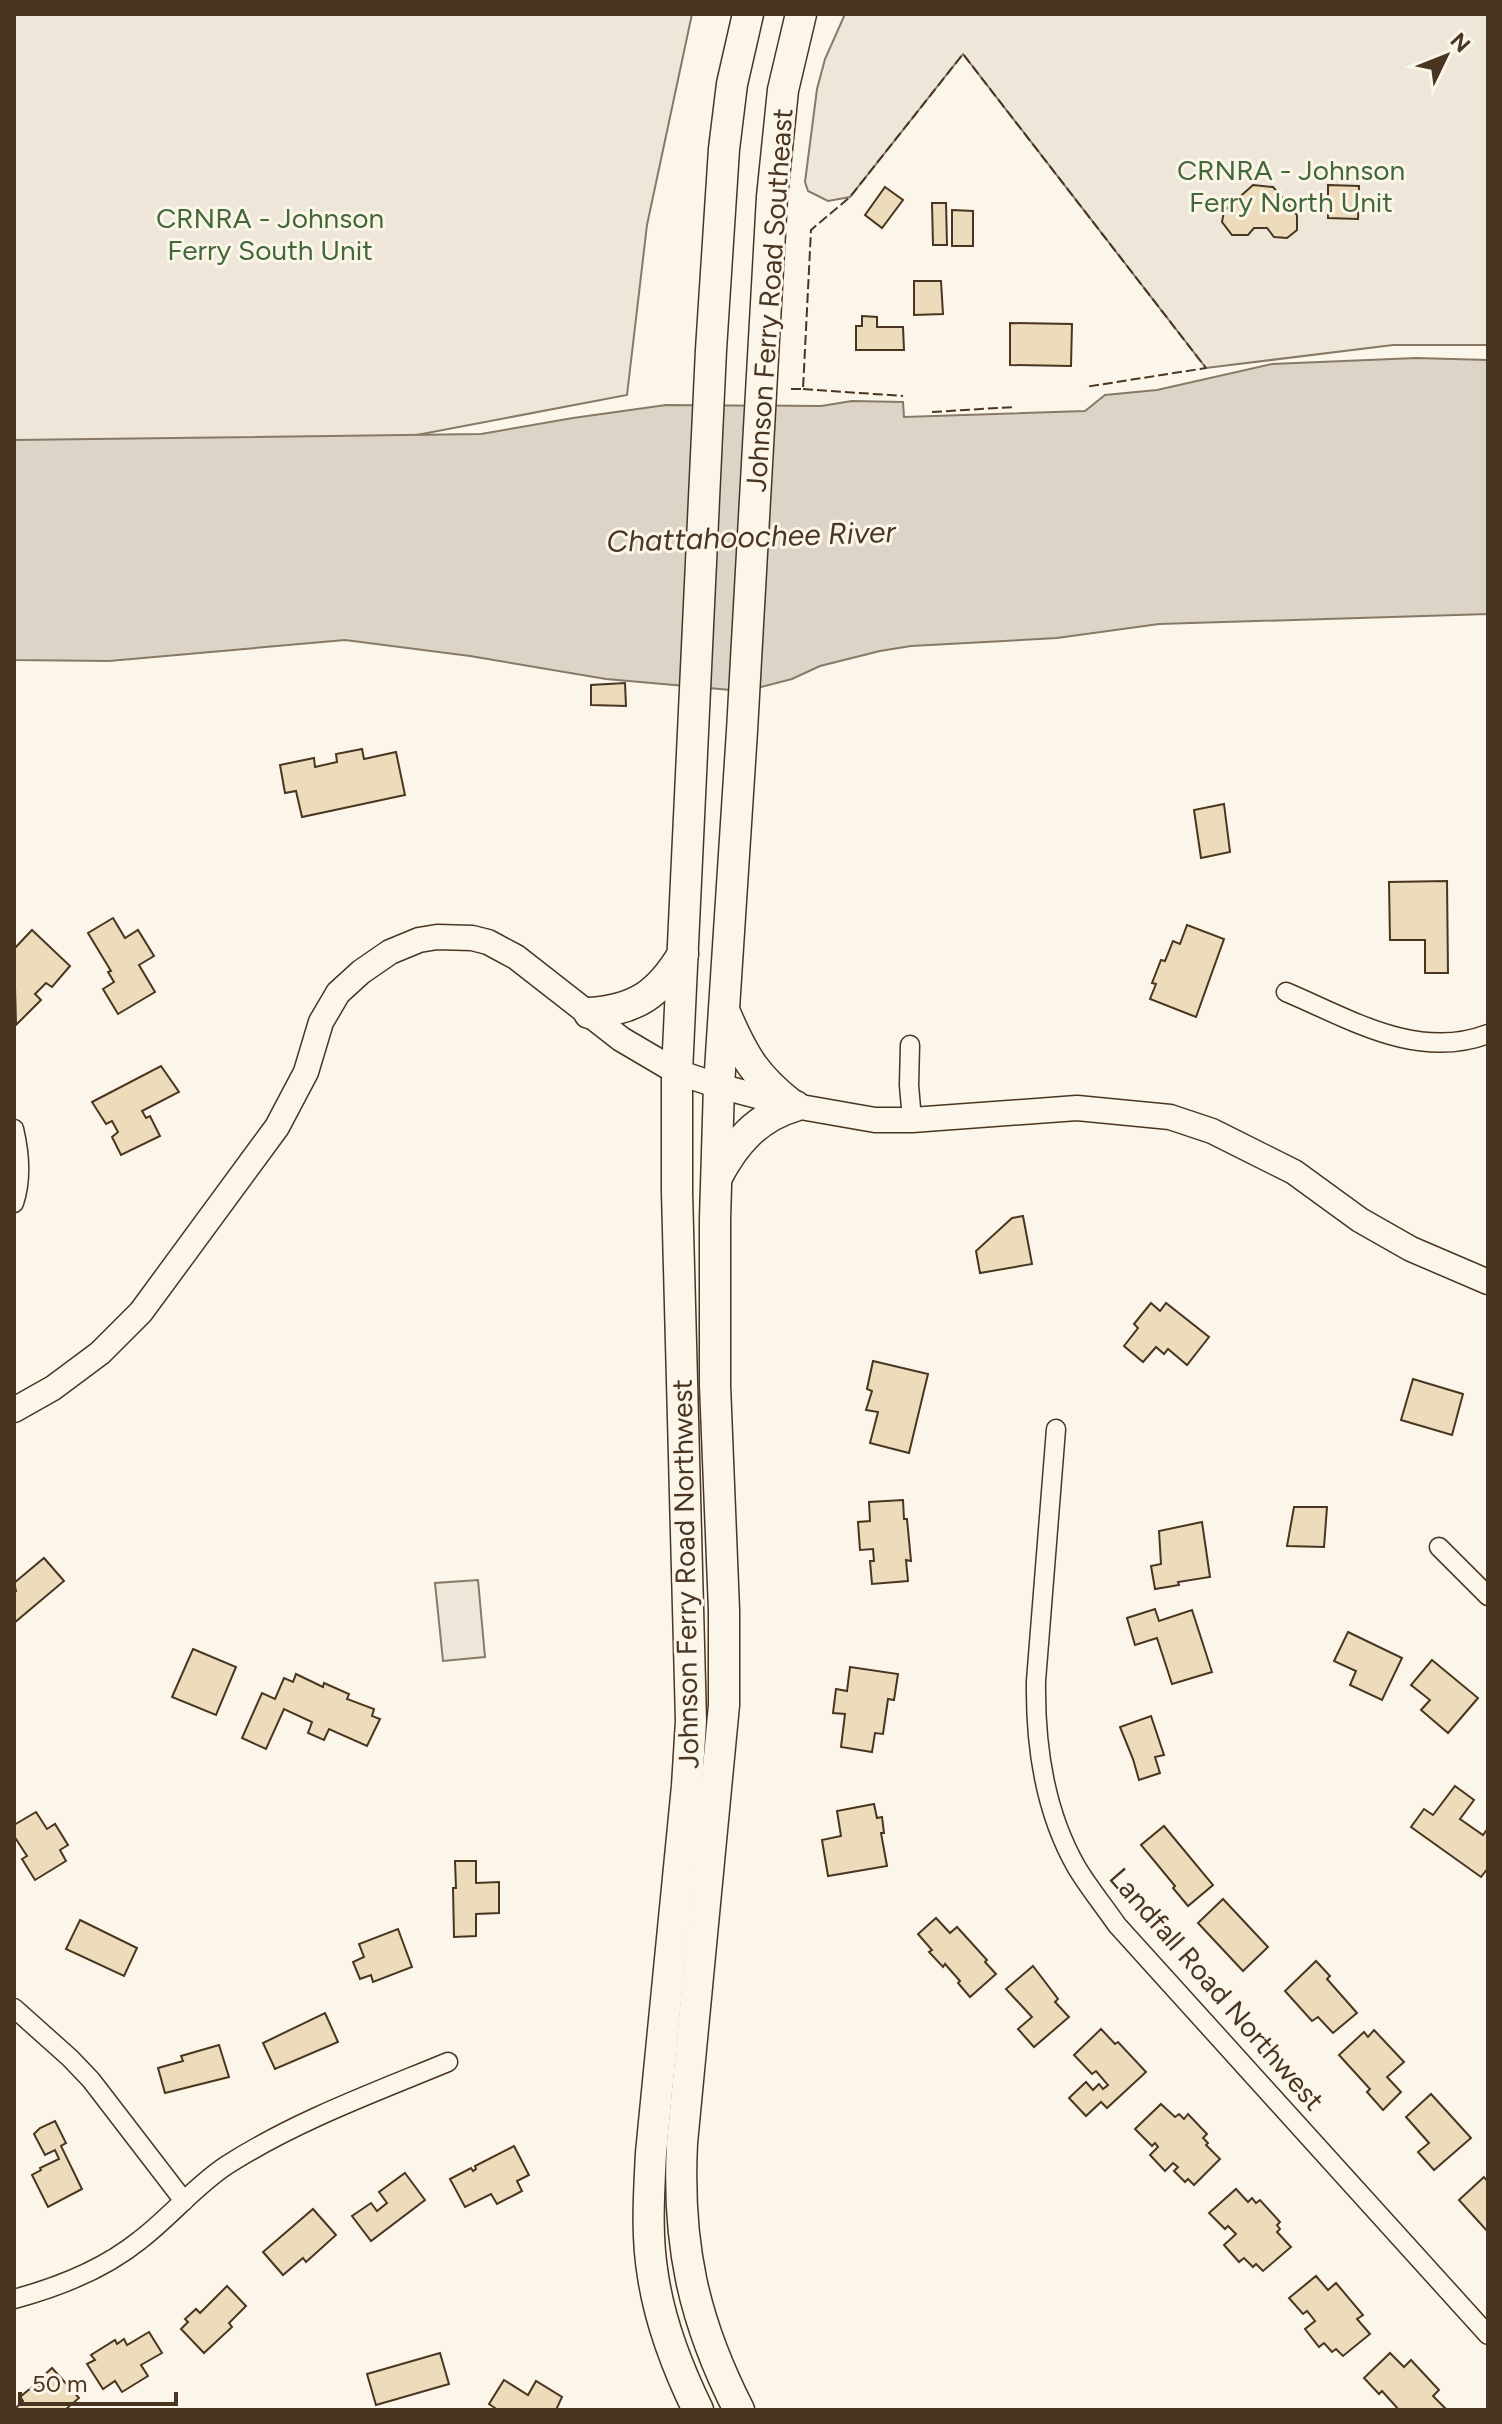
<svg xmlns="http://www.w3.org/2000/svg" width="1502" height="2424" font-family="Figtree,sans-serif">
  <rect width="100%" height="100%" fill="#fbf6e9"/>
  <g fill="#ede6d9" stroke="#887966" stroke-width="2">
    <polygon points="14,14 692,14 647,225 627,395 301,457 14,457"/>
    <polygon points="845,14 1488,14 1488,345 1393,345 1206,368 963,54 850,197 828,201 808,191 805,182 817,89 825,59"/>
    <polygon points="478,1580 485,1657 443,1661 435,1583"/>
  </g>
  <polygon fill="#dcd4c6" stroke="#887966" stroke-width="2" points="1416,358 1488,360 1488,614 1159,624 1057,638 911,646 880,651 820,666 792,679 761,687 731,690 606,679 470,656 345,640 109,661 14,660 14,440 481,434 573,418 666,405 821,406 852,401 903,402 904,417 1085,411 1105,395 1157,390 1272,364"/>
  <g fill="#ecdcbc" stroke="#4a3520" stroke-width="2">
    <polygon points="1253,185 1273,187 1297,215 1297,230 1287,238 1274,237 1267,228 1254,228 1248,235 1232,235 1222,222 1224,211"/>
    <polygon points="1328,185 1359,186 1358,219 1328,218"/>
    <polygon points="885,187 903,200 882,228 865,215"/>
    <polygon points="932,203 946,203 947,245 933,245"/>
    <polygon points="952,210 973,211 973,246 952,246"/>
    <polygon points="914,281 941,281 943,314 914,315"/>
    <polygon points="862,316 877,317 877,327 903,327 904,350 856,350 856,326 862,326"/>
    <polygon points="1010,323 1072,324 1071,366 1010,365"/>
    <polygon points="625,683 626,706 591,705 591,685"/>
    <polygon points="362,749 364,759 396,752 405,795 302,817 296,791 285,793 280,765 314,758 315,767 337,762 336,754"/>
    <polygon points="1224,804 1230,852 1201,858 1194,810"/>
    <polygon points="1447,881 1448,973 1425,973 1425,940 1390,940 1389,882"/>
    <polygon points="113,918 125,938 138,930 154,956 139,965 155,992 118,1014 103,989 114,982 108,972 111,971 88,933"/>
    <polygon points="1187,925 1224,939 1196,1017 1150,999 1156,984 1152,983 1161,960 1165,961 1173,941 1180,944"/>
    <polygon points="32,930 70,966 52,987 46,983 35,994 41,1000 16,1025 14,949"/>
    <polygon points="161,1066 179,1092 142,1111 146,1118 150,1116 160,1136 121,1155 112,1137 118,1132 112,1121 106,1124 92,1102"/>
    <polygon points="1023,1216 1032,1264 980,1273 976,1251 1012,1218"/>
    <polygon points="1151,1303 1160,1311 1166,1303 1209,1337 1187,1365 1168,1349 1164,1354 1156,1347 1143,1362 1124,1346 1138,1328 1134,1324"/>
    <polygon points="873,1361 928,1374 909,1453 870,1443 878,1412 866,1410 872,1391 867,1389"/>
    <polygon points="1413,1379 1463,1394 1452,1435 1401,1420"/>
    <polygon points="903,1500 904,1519 907,1519 911,1561 906,1560 908,1581 872,1584 870,1561 874,1561 873,1549 860,1550 858,1522 870,1521 869,1502"/>
    <polygon points="1294,1507 1327,1507 1324,1547 1287,1546"/>
    <polygon points="1202,1522 1210,1577 1178,1582 1179,1585 1155,1589 1151,1566 1161,1564 1159,1531"/>
    <polygon points="44,1558 64,1581 14,1623 14,1592 16,1591 14,1583"/>
    <polygon points="1155,1609 1159,1621 1192,1610 1212,1672 1172,1684 1157,1638 1135,1645 1127,1618"/>
    <polygon points="1348,1632 1402,1658 1382,1700 1350,1685 1356,1671 1334,1661"/>
    <polygon points="193,1649 236,1667 216,1715 172,1697"/>
    <polygon points="1432,1660 1478,1698 1448,1733 1421,1710 1430,1700 1411,1685"/>
    <polygon points="850,1667 898,1674 894,1700 888,1699 883,1734 875,1733 872,1752 841,1747 845,1714 833,1713 836,1689 847,1691"/>
    <polygon points="296,1674 323,1687 324,1683 349,1694 347,1699 374,1709 372,1716 380,1719 367,1746 329,1729 324,1740 308,1733 312,1722 284,1709 266,1749 242,1738 262,1693 275,1699 284,1678 293,1682"/>
    <polygon points="1151,1716 1164,1755 1155,1757 1160,1773 1139,1780 1133,1759 1120,1727"/>
    <polygon points="1455,1786 1474,1800 1460,1819 1483,1835 1488,1828 1488,1868 1481,1877 1411,1827 1424,1809 1433,1815"/>
    <polygon points="874,1804 877,1818 882,1817 884,1833 881,1833 887,1866 828,1876 822,1840 841,1836 837,1811"/>
    <polygon points="36,1812 47,1829 55,1824 68,1845 60,1850 66,1861 35,1880 22,1859 27,1856 14,1836 14,1825"/>
    <polygon points="1164,1826 1213,1885 1188,1906 1173,1888 1175,1886 1141,1845"/>
    <polygon points="455,1861 476,1861 476,1883 499,1882 499,1913 476,1914 476,1936 454,1937 453,1888 456,1888"/>
    <polygon points="1223,1899 1268,1947 1243,1971 1198,1923"/>
    <polygon points="936,1918 950,1933 957,1927 987,1960 985,1962 996,1974 970,1997 958,1983 960,1981 945,1964 943,1967 929,1952 932,1950 918,1934"/>
    <polygon points="80,1920 137,1948 124,1976 66,1949"/>
    <polygon points="398,1929 412,1967 373,1982 371,1975 360,1979 353,1962 364,1957 359,1944"/>
    <polygon points="1316,1961 1330,1976 1327,1979 1357,2013 1333,2033 1318,2017 1312,2021 1285,1991"/>
    <polygon points="1033,1966 1058,1999 1055,2002 1069,2017 1034,2047 1018,2029 1032,2017 1006,1989"/>
    <polygon points="325,2013 338,2042 275,2069 263,2043"/>
    <polygon points="1101,2029 1115,2044 1118,2042 1146,2072 1107,2108 1101,2102 1086,2116 1069,2098 1086,2082 1093,2090 1099,2084 1103,2089 1108,2085 1096,2071 1092,2074 1074,2055"/>
    <polygon points="1374,2030 1404,2062 1387,2077 1401,2092 1383,2110 1367,2092 1370,2089 1339,2055 1364,2032 1368,2037"/>
    <polygon points="219,2045 229,2077 165,2093 158,2068 183,2061 181,2056"/>
    <polygon points="1431,2094 1471,2138 1434,2170 1418,2152 1429,2143 1406,2117"/>
    <polygon points="1161,2104 1175,2117 1179,2114 1184,2119 1188,2114 1207,2134 1203,2138 1208,2143 1206,2145 1220,2159 1194,2185 1188,2179 1185,2182 1174,2171 1178,2167 1173,2163 1165,2171 1150,2155 1158,2147 1155,2143 1152,2146 1135,2129"/>
    <polygon points="55,2121 66,2143 61,2146 82,2189 48,2207 32,2175 41,2170 40,2168 59,2159 55,2150 45,2155 34,2134 40,2128"/>
    <polygon points="514,2146 529,2175 517,2181 522,2191 497,2204 491,2194 465,2207 450,2179 471,2168 473,2171 476,2169 475,2166"/>
    <polygon points="405,2173 425,2200 371,2241 352,2216 371,2203 377,2211 387,2203 379,2192"/>
    <polygon points="1484,2177 1488,2182 1488,2232 1459,2200"/>
    <polygon points="1236,2189 1248,2202 1252,2198 1256,2203 1260,2200 1280,2222 1277,2225 1280,2229 1277,2232 1291,2247 1263,2271 1256,2264 1253,2267 1244,2258 1239,2262 1224,2245 1236,2234 1228,2226 1225,2229 1209,2213"/>
    <polygon points="313,2209 336,2235 306,2262 303,2258 283,2275 263,2252"/>
    <polygon points="1316,2276 1328,2290 1336,2283 1363,2315 1357,2319 1370,2334 1343,2356 1336,2349 1332,2352 1324,2343 1319,2347 1305,2329 1315,2321 1307,2311 1303,2314 1289,2298"/>
    <polygon points="227,2286 246,2306 229,2323 232,2327 204,2353 181,2329 188,2322 185,2319 196,2309 200,2313"/>
    <polygon points="149,2332 162,2353 141,2365 148,2376 122,2392 115,2381 103,2389 87,2364 95,2360 91,2355 115,2340 117,2344 124,2339 127,2345"/>
    <polygon points="440,2353 449,2384 376,2405 367,2374"/>
    <polygon points="1390,2353 1404,2367 1411,2360 1439,2390 1433,2396 1447,2410 1399,2410 1382,2391 1379,2394 1364,2378"/>
    <polygon points="52,2368 79,2398 65,2410 14,2410 23,2401 20,2397 32,2387 35,2390 44,2382 41,2378"/>
    <polygon points="504,2380 528,2395 536,2381 562,2397 556,2410 498,2410 489,2404"/>
  </g>
  <g fill="none" stroke-linecap="round" stroke-linejoin="round">
    <g stroke="#4a3520" stroke-width="21">
      <g id="minor">
        <path d="M 1286,992 C 1350,1019 1417,1061 1488,1034"/>
        <polyline points="910,1045 909,1085 912,1120"/>
        <path d="M 14,1129 C 20,1154 22,1179 14,1203"/>
        <path d="M 1056,1429 L 1036,1681 C 1035,1746 1044,1811 1077,1868 C 1089,1888 1104,1906 1117,1925 L 1488,2335"/>
        <polyline points="1439,1547 1488,1596"/>
        <polyline points="14,2008 70,2058 91,2080 184,2201"/>
        <path d="M 14,2299 C 59,2287 103,2270 140,2240 C 170,2217 195,2186 227,2165 C 296,2121 373,2093 448,2062"/>
      </g>
    </g>
    <g stroke="#4a3520" stroke-width="27">
      <polyline id="tertiary" points="14,1410 53,1388 100,1353 141,1312 277,1127 306,1072 321,1022 338,993 361,972 390,952 419,940 437,937 472,938 488,942 516,957 621,1039 677,1072 719,1086 795,1106 875,1120 912,1120 1077,1108 1170,1117 1212,1131 1294,1172 1360,1220 1411,1249 1488,1282"/>
    </g>
    <g stroke="#4a3520" stroke-width="33">
      <g id="primary">
        <path d="M 589,1013 C 636,1010 659,994 683,954"/>
        <path d="M 726,1015 C 744,1057 756,1077 792,1105"/>
        <path d="M 717,1177 C 734,1144 757,1117 795,1106"/>
        <path d="M 698,2410 C 677,2367 660,2323 653,2276 C 646,2235 649,2194 651,2153 L 687,1786 L 691,1721 L 677,1192 L 677,1072 L 711,350 L 724,149 L 732,84 L 748,14"/>
        <path d="M 739,2410 C 693,2320 677,2244 682,2143 L 724,1705 L 724,1610 L 715,1385 L 715,1219 L 719,1086 L 742,731 L 772,197 L 783,90 L 801,14"/>
      </g>
    </g>
    <use href="#minor" stroke="#fbf6e9" stroke-width="18"/>
    <use href="#tertiary" stroke="#fbf6e9" stroke-width="24"/>
    <use href="#primary" stroke="#fbf6e9" stroke-width="30"/>
    <g stroke="#4a3520" stroke-width="2" stroke-dasharray="10 4" stroke-linecap="butt">
      <polyline points="791,389 803,389 811,230 850,197 963,54 1206,368 1085,387"/>
      <polyline points="803,389 903,396"/>
      <polyline points="932,412 1014,407"/>
    </g>
  </g>
  <g text-anchor="middle" stroke-width="6" stroke-linejoin="round" paint-order="stroke">
    <g font-size="28" fill="#436837" stroke="#fbf6e9">
      <text x="1291" y="180">CRNRA - Johnson<tspan x="1291" dy="32">Ferry North Unit</tspan></text>
      <text x="270" y="228">CRNRA - Johnson<tspan x="270" dy="32">Ferry South Unit</tspan></text>
    </g>
    <g font-size="28" fill="#4a3520" stroke="#fbf6e9">
      <text transform="translate(769 300) rotate(-86)" y="10">Johnson Ferry Road Southeast</text>
      <text transform="translate(685 1574) rotate(-91)" y="10">Johnson Ferry Road Northwest</text>
      <text transform="translate(1217 1989) rotate(49)" y="10">Landfall Road Northwest</text>
    </g>
    <g font-size="30" font-style="italic" fill="#4a3520" stroke="#fbf6e9">
      <text transform="translate(751 537) rotate(-2)" y="10">Chattahoochee River</text>
    </g>
  </g>
  <rect width="1502" height="2424" fill="none" stroke="#4a3520" stroke-width="32"/>
  <g transform="translate(1446 56) rotate(47)" stroke="#fbf6e9" stroke-width="6" paint-order="stroke">
  <path d="M0-6L14 30L0 20L-14 30Z" fill="#4a3520"/>
  <text y="-12" font-size="22" font-weight="bold" text-anchor="middle" fill="#4a3520">N</text>
  </g>
  <path d="M20 2392v12h156v-12" fill="none" stroke="#4a3520" stroke-width="4"/>
  <text x="32" y="2392" font-size="24" fill="#4a3520" stroke="#fbf6e9" stroke-width="6" paint-order="stroke">50 m</text>
</svg>
